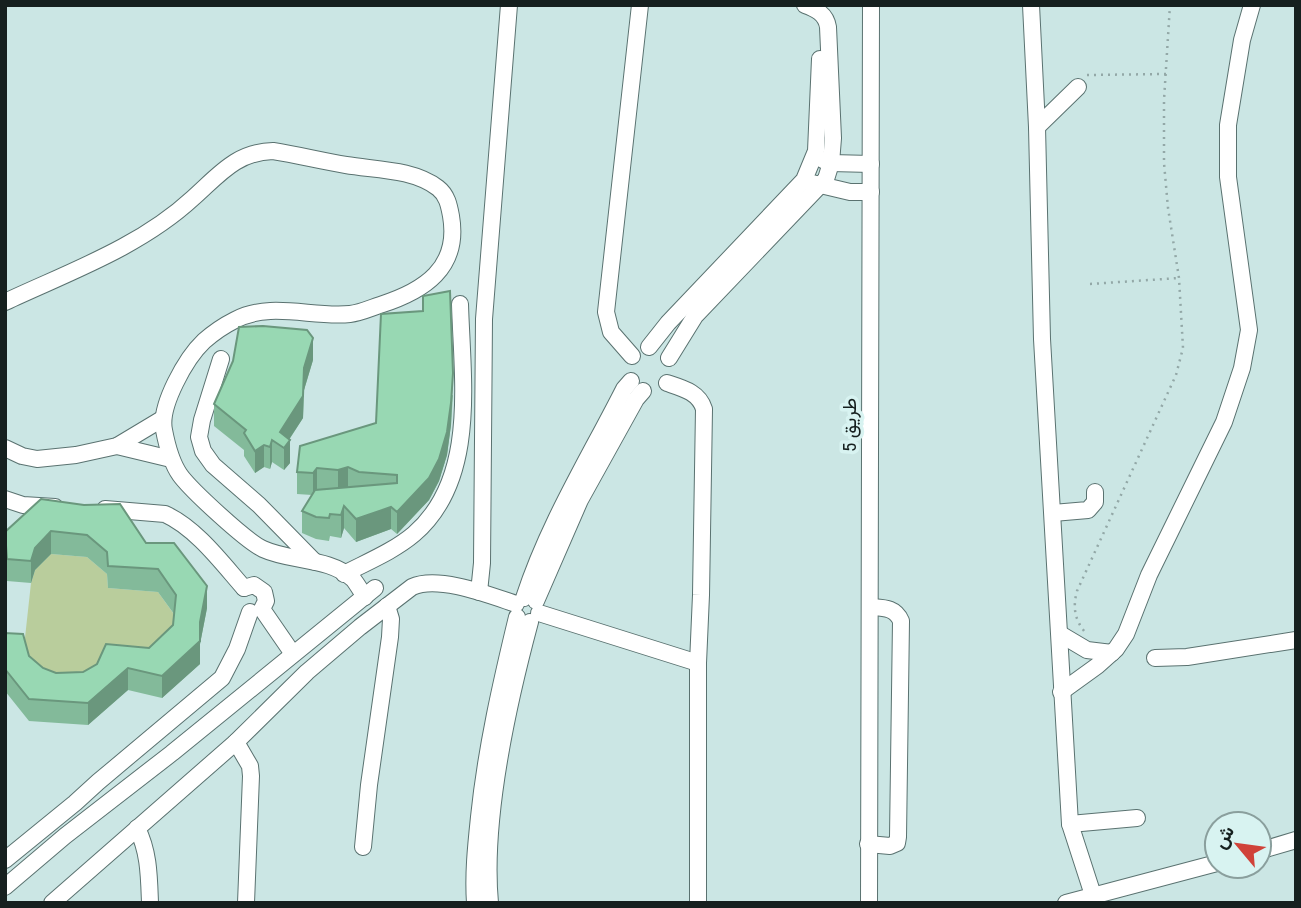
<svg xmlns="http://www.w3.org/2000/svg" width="1301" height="908" font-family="'Roboto Condensed',Vazirmatn,sans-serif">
  <rect width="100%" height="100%" fill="#cbe6e4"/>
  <polygon fill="#b9cd9c" points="51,554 87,557 107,574 108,588 158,592 176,617 173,647 83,694 23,656 31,583 35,570"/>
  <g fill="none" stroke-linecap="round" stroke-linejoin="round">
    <g stroke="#5a7270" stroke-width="18">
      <g id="minor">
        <polyline points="1031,5 1037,127 1042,339 1070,824 1093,895"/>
        <polyline points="1037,127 1078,87"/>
        <polyline points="823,160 831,163 871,164"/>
        <polyline points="812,183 850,192 871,192"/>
        <path d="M 5,302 C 69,272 140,247 193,198 C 219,175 236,152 273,151 C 298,155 322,161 346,165 C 376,170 413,169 438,188 C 447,195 449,205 451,216 C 460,268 424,291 380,305 C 371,308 360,313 350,314 C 312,318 271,301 235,320 C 225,325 212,334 204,341 C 186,358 159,406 164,430 C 167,446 171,462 180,475 C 191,490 246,541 263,549 C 291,562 329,557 353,579 C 357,584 361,591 365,597"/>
        <polyline points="649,347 668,323 804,180 816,151 820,59"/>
        <polyline points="632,356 611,332 606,312 640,5"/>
        <path d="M 669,358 L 695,316 L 826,179 L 831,163 L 833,138 L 828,27 C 826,14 816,9 805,5"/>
        <polyline points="221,359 202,420 199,437 203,451 213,465 259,505 315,562"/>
        <path d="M 667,383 C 682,388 699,392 704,409 L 701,595 L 698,663 L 698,903"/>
        <polyline points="117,446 171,459"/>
        <polyline points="5,448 22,456 37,459 76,455 117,446 162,419"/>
        <polyline points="5,499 23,505 55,507"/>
        <path d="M 105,509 L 165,514 C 196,528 222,563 244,588"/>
        <polyline points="1053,513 1088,510 1095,502 1095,492"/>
        <path d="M 344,574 C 367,562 394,551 414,534 C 478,479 462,379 460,304"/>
        <polyline points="244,588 254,585 264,592 266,601 262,609 293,654"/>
        <polyline points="479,592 482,563 484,319 509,5"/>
        <path d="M 524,598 C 548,524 589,458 624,389 L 631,381"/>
        <polyline points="536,601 580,500 636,399 643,391"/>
        <polyline points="539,613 698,663"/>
        <polyline points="1060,634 1087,650 1112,653"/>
        <polyline points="1155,658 1187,657 1296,640"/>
        <polyline points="1061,692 1097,666 1116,649 1126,634 1149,575 1224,422 1242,368 1249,330 1228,177 1228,125 1242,40 1252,5"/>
        <polyline points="236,742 250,766 251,776 246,903"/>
        <polyline points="1070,824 1137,818"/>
        <path d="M 137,828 C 149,852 149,876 150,903"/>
        <path d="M 868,844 L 890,846 L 897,843 L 898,837 L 901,621 C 895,607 883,608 870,607"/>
        <polyline points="363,847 369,785 390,637 391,619 387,606"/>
        <polyline points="1259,851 1296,840"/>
        <polyline points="5,860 75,803 98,782 222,678 237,649 250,612"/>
        <polyline points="5,887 65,836 172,753 375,588"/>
        <path d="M 52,903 L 236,742 L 307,672 L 360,627 L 412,587 C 438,575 489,595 516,604"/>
        <path d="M 475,903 C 473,874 476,846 479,817 C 486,749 501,683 517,617"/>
        <path d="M 490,903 C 482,818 508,704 530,622"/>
        <polyline points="869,903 871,5"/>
        <polyline points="1066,903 1217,863"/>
      </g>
    </g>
    <g stroke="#93a8a7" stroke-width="2.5" stroke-dasharray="2 5" stroke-linecap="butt">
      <polyline points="1087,75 1166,74"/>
      <polyline points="1090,284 1179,278"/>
      <path d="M 1084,631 C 1074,618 1073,606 1077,591 L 1176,375 L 1183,348 L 1179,278 L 1168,208 L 1164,163 L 1164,100 L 1170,5"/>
    </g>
    <use href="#minor" stroke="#fff" stroke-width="16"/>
  </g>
  <g fill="#83ba9a">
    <polygon points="313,360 304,390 303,418 289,440 290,463 284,470 272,462 270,469 264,467 255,473 244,456 244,450 214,426 214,404"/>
    <polygon points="453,395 451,425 447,455 439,481 429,500 397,534 391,529 356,542 344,528 341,538 330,536 329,541 316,539 302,533 302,511 312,495 297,494 297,472 376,423"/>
    <polygon points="41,499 146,543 207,608 200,644 200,664 162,698 128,690 88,725 29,721 5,691 5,633 43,668 56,673 83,672 149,648 173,625 174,614 158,592 108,588 107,574 87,557 51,554 35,570 31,583 7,581 5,566 5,532"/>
  </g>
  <g fill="#6a977d">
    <polygon points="313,338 313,360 304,390 303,418 284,447 290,440 290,463 284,470 284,448 280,432 304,368"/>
    <polygon points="453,373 451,425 447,455 439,481 429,500 397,534 397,512"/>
    <polygon points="272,440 272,462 270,469 270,447"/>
    <polygon points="264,445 264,467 255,473 255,451"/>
    <polygon points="348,467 348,490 338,492 338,470"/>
    <polygon points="317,468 317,491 313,496 313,473"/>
    <polygon points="344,506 344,528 341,538 341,515"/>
    <polygon points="391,507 391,529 356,542 356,519"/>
    <polygon points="51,531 51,554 35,570 31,583 31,561 35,548"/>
    <polygon points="207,586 207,608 200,644 200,664 162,698 162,676 200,622"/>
    <polygon points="128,668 128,690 88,725 88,703"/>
  </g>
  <g fill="#98d8b3" stroke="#6a977d" stroke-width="2">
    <polygon points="450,291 453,373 451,403 447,432 439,459 429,478 397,512 391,507 356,519 344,506 341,515 330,514 329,518 316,517 302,511 315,490 397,483 397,475 359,472 348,467 338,470 317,468 313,473 297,472 300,446 376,423 381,314 423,311 423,296"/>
    <polygon points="263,326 307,330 313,338 304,368 303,396 280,432 290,440 284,448 272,440 270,447 264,445 255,451 244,433 246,430 214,404 233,361 239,327"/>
    <polygon points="41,499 84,505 120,504 146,543 174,543 207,586 200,622 200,641 162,676 128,668 88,703 29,699 5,669 5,633 23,634 29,656 43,668 56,673 83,672 97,664 106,644 149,648 173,625 176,595 158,569 108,566 107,552 87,535 51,531 35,548 31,561 7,559 5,532"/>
  </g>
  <g text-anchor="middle" stroke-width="7" stroke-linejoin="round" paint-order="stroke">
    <g font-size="19" fill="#16201f" stroke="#d8f3f1">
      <text transform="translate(849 425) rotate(-90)" y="7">طريق 5</text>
    </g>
  </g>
  <rect width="1301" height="908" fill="none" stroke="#16201f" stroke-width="14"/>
  <g transform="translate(1238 845) rotate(299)"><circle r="33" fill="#d8f3f1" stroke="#8a9f9d" stroke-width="2"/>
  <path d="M0-5L12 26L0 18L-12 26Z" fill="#d04239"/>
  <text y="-10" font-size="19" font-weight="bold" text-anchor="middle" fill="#16201f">ش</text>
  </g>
</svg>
